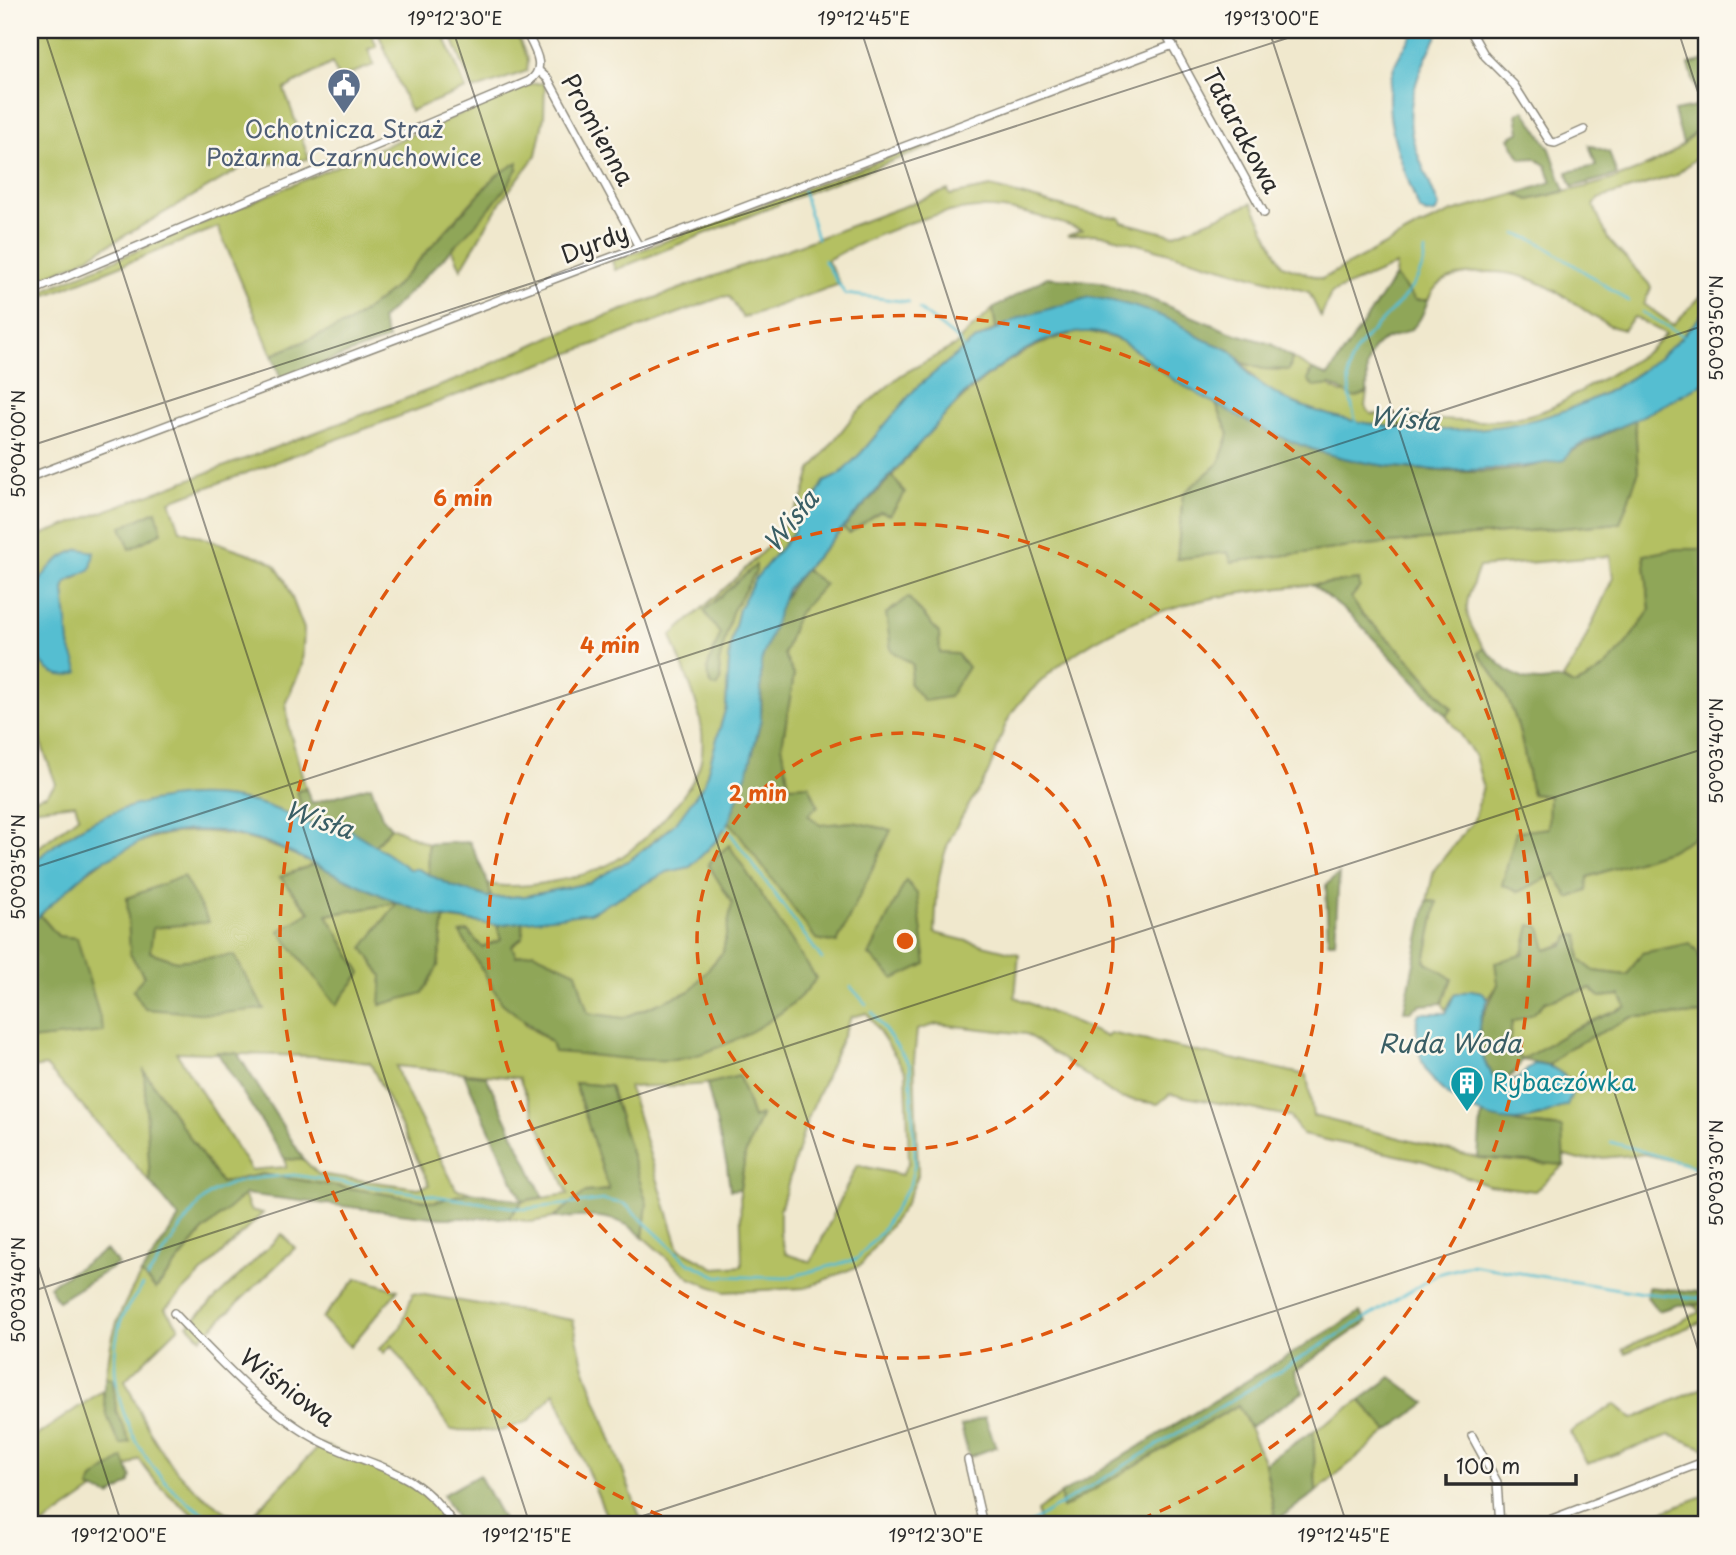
<svg xmlns="http://www.w3.org/2000/svg" width="1736" height="1555" font-family="'Playpen Sans',sans-serif">
  <rect width="100%" height="100%" fill="#fbf7ec"/>
  <filter id="ink" filterUnits="userSpaceOnUse"><feTurbulence type="fractalNoise" baseFrequency=".0143" numOctaves="2"/><feDisplacementMap in="SourceGraphic" scale="14" xChannelSelector="R" yChannelSelector="G"/><feConvolveMatrix kernelMatrix="1 2 1 2 8 2 1 2 1" color-interpolation-filters="sRGB"/></filter>
  <filter id="wash" filterUnits="userSpaceOnUse"><feTurbulence type="fractalNoise" baseFrequency=".00686" numOctaves="4" result="noise"/><feDisplacementMap in="SourceGraphic" scale="28" xChannelSelector="R" yChannelSelector="G"/><feGaussianBlur stdDeviation="1.57" result="paint"/><feColorMatrix in="noise" values="0 0 0 0 0 0 0 0 0 0 0 0 0 0 0 0 0 1.4 0 .05"/><feComposite in="paint" operator="in"/></filter>
  <g filter="url(#wash)">
    <rect width="100%" height="100%" fill="#f0e8cd"/>
    <g fill="#b4c062" stroke="#707646" stroke-width="2" fill-rule="evenodd">
      <polygon points="30,30 370,30 377,47 368,49 374,65 339,78 332,63 284,89 309,159 243,167 76,264 30,283"/>
      <polygon points="377,30 442,30 466,89 410,111"/>
      <polygon points="449,30 515,30 528,60 527,71 473,90"/>
      <polygon points="545,83 544,117 536,155 501,201 461,269 452,248 518,168 486,186 392,290 349,323 272,355 218,227 32,301 30,296 531,84"/>
      <path d="M 1706,115 L 1706,170 L 1695,159 L 1676,175 L 1598,199 L 1594,206 L 1608,239 L 1649,284 L 1651,288 L 1644,304 L 1673,325 L 1706,291 L 1706,310 C 1614,424 1463,455 1326,414 C 1297,405 1258,391 1243,363 L 1263,369 L 1289,370 L 1292,358 L 1313,370 L 1309,374 L 1341,393 L 1367,393 L 1365,406 L 1371,414 C 1428,417 1492,431 1548,409 C 1566,402 1582,389 1600,380 C 1623,367 1649,354 1666,334 L 1634,317 L 1623,330 C 1604,325 1591,315 1576,304 C 1541,279 1509,267 1466,274 C 1448,277 1435,283 1428,300 L 1415,300 L 1395,276 L 1396,265 L 1331,293 L 1321,317 L 1309,292 L 1109,236 L 1094,234 L 1067,236 L 1082,230 C 1049,219 1011,206 976,208 C 925,212 871,237 827,260 L 840,284 L 743,318 L 729,296 L 722,297 L 170,501 L 180,530 L 265,559 L 274,564 L 285,580 L 304,629 L 302,666 L 286,702 L 289,729 L 306,789 L 297,791 L 305,821 C 211,776 104,795 30,866 L 30,854 L 79,816 L 75,804 L 30,809 L 30,800 L 46,795 L 56,784 L 30,713 L 30,644 L 40,661 L 69,644 L 64,590 L 66,582 L 78,577 L 80,549 C 48,559 42,581 30,610 L 30,539 L 461,378 L 552,336 L 948,190 L 950,195 L 991,187 L 1086,213 L 1120,218 L 1122,222 L 1173,235 L 1252,203 L 1282,265 L 1322,279 L 1416,228 L 1452,212 L 1516,194 L 1529,200 C 1584,187 1679,172 1706,115 Z"/>
      <polygon points="932,141 934,146 829,184 615,270 612,261"/>
      <path d="M 993,309 L 996,328 L 973,341 L 916,388 L 862,452 L 839,475 L 824,482 L 813,503 L 796,520 L 793,533 L 755,579 L 739,609 L 730,648 L 726,707 L 704,784 L 678,821 L 631,859 L 589,883 L 526,896 L 491,898 L 489,884 C 521,891 586,878 615,861 C 642,845 694,793 701,760 C 709,718 685,675 671,636 L 734,580 L 774,540 L 803,498 L 811,470 L 855,414 L 901,375 L 958,344 L 961,338 Z"/>
      <path d="M 1088,331 L 1123,341 L 1175,381 L 1216,404 L 1229,434 L 1219,463 L 1183,494 L 1177,559 L 1228,552 L 1231,562 L 1367,545 L 1620,523 L 1638,473 L 1635,420 L 1706,382 L 1706,549 L 1677,549 L 1644,555 L 1650,610 C 1630,639 1608,675 1573,685 L 1563,678 L 1579,652 L 1613,578 L 1610,556 L 1479,567 C 1464,607 1460,610 1484,648 L 1479,654 C 1519,705 1520,732 1532,794 L 1549,795 L 1549,828 L 1518,892 L 1555,874 L 1568,897 L 1587,877 L 1671,850 L 1706,830 L 1706,891 L 1698,904 L 1706,912 L 1706,1014 L 1702,1023 L 1706,1026 L 1706,1169 L 1645,1154 L 1579,1160 L 1562,1155 L 1562,1128 L 1518,1123 L 1517,1121 L 1542,1116 L 1567,1077 L 1549,1065 L 1567,1049 L 1632,1017 L 1706,1014 L 1642,953 L 1627,975 L 1594,971 L 1580,960 L 1579,936 L 1546,951 L 1540,927 L 1488,999 C 1480,986 1467,991 1454,995 L 1446,1010 L 1442,1003 L 1451,979 L 1425,962 L 1437,902 L 1427,901 L 1434,870 L 1474,820 L 1483,786 L 1475,756 L 1446,715 L 1452,709 L 1411,661 L 1362,614 L 1350,597 L 1359,580 C 1245,592 1141,595 1050,673 C 1035,687 1017,702 1008,720 C 999,737 996,757 987,775 C 975,798 957,820 948,844 C 937,872 936,903 935,933 L 1019,954 L 1015,997 L 1107,1037 L 1110,1033 L 1307,1075 L 1313,1116 L 1478,1158 L 1564,1165 L 1535,1191 L 1488,1185 L 1424,1161 L 1303,1135 L 1289,1116 L 1170,1094 L 1158,1104 L 1119,1098 L 1026,1034 L 937,1024 L 917,1030 L 914,1061 L 918,1175 L 906,1204 L 861,1265 L 805,1288 L 724,1292 L 690,1278 L 643,1237 L 647,1204 L 610,1086 L 575,1083 L 609,1190 L 586,1192 L 553,1218 L 531,1222 L 508,1218 L 523,1201 L 568,1194 L 519,1078 L 396,1066 L 401,1081 L 456,1189 L 471,1192 L 434,1202 L 262,1174 L 221,1183 L 145,1072 L 150,1182 L 46,1066 L 30,1068 L 30,1040 L 103,1031 L 58,936 L 40,915 C 129,822 199,809 315,864 L 280,877 L 310,913 L 336,1005 L 361,973 L 327,915 L 398,903 L 375,930 L 382,976 L 381,1005 L 438,966 L 444,918 L 497,925 L 501,940 L 481,947 L 526,1025 L 551,1042 L 674,1060 L 708,1051 L 734,1039 L 813,983 L 708,864 L 733,903 L 723,952 L 690,991 L 623,1018 L 588,1013 L 516,957 L 512,946 L 523,937 L 522,921 L 590,913 L 667,872 L 690,867 L 717,840 L 729,821 L 738,829 L 891,831 L 853,822 L 820,825 L 808,815 L 789,787 L 782,745 L 794,675 L 784,654 L 797,615 L 824,584 L 805,570 L 843,528 L 850,533 L 905,493 L 892,476 C 946,413 1001,343 1088,331 ZM 127,898 L 153,928 L 149,952 L 176,961 L 234,956 L 134,990 L 144,976 ZM 867,1013 L 906,1072 L 909,1162 L 902,1175 L 857,1165 L 811,1262 L 786,1254 L 780,1234 L 780,1210 L 807,1120 L 851,1017 ZM 176,1052 L 313,1056 L 370,1063 L 430,1185 L 418,1188 L 318,1174 L 304,1160 L 285,1159 L 286,1167 L 251,1170 ZM 739,1076 L 753,1118 L 761,1116 L 745,1155 L 740,1189 L 742,1266 L 715,1268 L 679,1249 L 629,1087 C 668,1084 700,1090 739,1076 Z"/>
      <polygon points="391,827 428,844 429,875 418,869 409,869 373,848"/>
      <polygon points="1591,988 1600,997 1621,995 1626,1007 1574,1029 1522,1060 1509,1044 1512,1022 1533,1014 1545,1002"/>
      <path d="M 244,1194 L 250,1210 L 263,1213 L 165,1309 L 179,1327 L 125,1380 C 156,1450 176,1485 245,1523 L 321,1444 C 379,1468 411,1474 452,1525 L 210,1525 C 181,1508 157,1487 139,1459 L 43,1525 L 30,1525 L 30,1440 L 102,1391 L 114,1434 L 116,1411 L 113,1379 L 106,1377 C 111,1332 118,1313 141,1274 L 156,1289 L 201,1233 Z"/>
      <polygon points="282,1234 295,1248 201,1338 188,1325"/>
      <polygon points="357,1278 398,1290 350,1347 322,1318"/>
      <polygon points="1706,1291 1706,1320 1625,1353 1623,1349 1700,1312 1694,1305 1704,1304 1699,1292"/>
      <polygon points="413,1293 573,1320 583,1364 643,1525 610,1525 555,1392 529,1421 501,1431 451,1430 392,1345 384,1353 379,1349 401,1327"/>
      <polygon points="1706,1386 1706,1449 1670,1435 1587,1464 1570,1432 1615,1404 1633,1419"/>
      <polygon points="1360,1400 1388,1431 1316,1492 1313,1431"/>
      <polygon points="1239,1405 1265,1463 1277,1525 1040,1525 1037,1511 1061,1494 1063,1508"/>
      <polygon points="1706,1495 1706,1525 1626,1525"/>
    </g>
    <g fill="#8fa658" stroke="#5d6842" stroke-width="2" fill-rule="evenodd">
      <path d="M 1706,60 C 1706,99 1714,116 1683,144 L 1674,111 L 1700,106 L 1689,64 Z"/>
      <polygon points="1524,110 1550,149 1565,191 1529,200 1516,194 1552,182 1546,166 1535,158 1521,159 1509,138 1520,132 1517,114"/>
      <polygon points="1589,145 1609,152 1617,175 1572,187 1567,172 1596,166"/>
      <path d="M 518,162 C 519,189 405,296 381,320 L 388,339 L 281,379 L 272,355 L 349,323 L 392,290 L 497,175 Z"/>
      <path d="M 1395,276 L 1415,300 L 1428,300 C 1424,310 1421,322 1411,329 C 1393,341 1374,333 1367,366 C 1366,374 1368,384 1367,393 L 1355,398 L 1332,385 L 1314,387 L 1308,380 L 1313,370 L 1328,376 Z"/>
      <polygon points="1047,277 1100,282 1145,297 1230,332 1271,344 1292,358 1289,370 1263,369 1243,363 1230,350 1205,340 1171,321 1090,297 996,328 993,309"/>
      <path d="M 1216,404 C 1248,420 1279,437 1312,449 C 1368,468 1459,477 1518,469 C 1555,464 1600,435 1635,420 L 1638,473 L 1620,523 L 1367,545 L 1231,562 L 1228,552 L 1177,559 L 1183,494 L 1219,463 L 1229,434 Z"/>
      <polygon points="892,476 905,493 890,515 880,512 849,533 843,528"/>
      <polygon points="156,511 162,532 130,549 121,527"/>
      <path d="M 1677,549 L 1706,549 L 1706,830 L 1671,850 L 1588,877 L 1587,891 L 1569,898 L 1555,874 L 1518,892 L 1502,885 L 1516,832 L 1548,828 L 1549,796 L 1532,794 C 1520,732 1519,705 1478,653 L 1484,648 C 1500,665 1515,682 1541,681 C 1554,680 1561,677 1573,685 C 1607,675 1630,639 1650,610 L 1644,555 Z"/>
      <path d="M 756,565 L 756,571 L 732,612 L 719,663 L 721,681 L 717,687 L 713,686 C 699,671 715,652 720,634 L 704,611 Z"/>
      <path d="M 805,570 L 825,584 L 797,615 L 784,654 L 794,675 L 782,745 L 789,786 L 809,785 L 818,806 L 808,815 L 820,825 L 853,822 L 891,830 L 837,943 L 816,939 L 729,821 C 741,788 754,756 760,722 C 764,703 759,682 761,662 C 766,628 783,594 805,570 Z"/>
      <polygon points="1359,580 1360,587 1351,598 1362,614 1411,661 1452,709 1446,715 1355,619 1313,585"/>
      <polygon points="908,597 939,633 940,653 957,654 968,667 949,697 924,701 909,683 913,665 891,650 886,614"/>
      <polygon points="371,786 382,817 391,827 373,848 348,829 323,830 305,821 297,791 306,789 312,803"/>
      <path d="M 470,842 C 477,860 489,879 491,898 L 452,886 L 429,875 L 428,844 Z"/>
      <path d="M 729,845 L 816,978 C 793,1014 716,1056 673,1060 C 635,1062 593,1054 554,1052 L 551,1042 L 502,1003 L 460,933 L 468,931 L 482,947 L 501,940 L 497,925 L 522,921 L 523,937 L 512,946 L 516,956 L 533,952 L 576,972 L 588,1013 L 623,1018 L 690,991 L 723,952 L 732,903 L 708,864 Z"/>
      <polygon points="315,864 398,903 444,918 438,966 423,993 380,1005 382,976 363,948 397,903 327,915 361,973 336,1005 279,931 310,912 280,877"/>
      <polygon points="1339,874 1335,942 1328,942 1326,885"/>
      <polygon points="183,876 209,922 153,928 150,952 176,961 234,955 264,1009 212,1014 145,1009 133,990 144,976 130,954 127,898"/>
      <polygon points="906,880 917,894 926,964 894,979 869,955"/>
      <polygon points="1427,901 1437,902 1425,961 1452,979 1442,1003 1420,1005 1410,1011 1404,1011"/>
      <polygon points="40,915 58,936 77,938 104,1032 30,1040 30,924"/>
      <path d="M 1530,925 L 1540,927 L 1546,950 L 1564,945 L 1569,936 L 1579,935 L 1580,960 L 1594,971 L 1627,975 L 1642,953 L 1690,943 L 1699,954 L 1706,1014 L 1632,1017 L 1567,1049 L 1549,1065 L 1522,1060 L 1515,1072 L 1503,1081 L 1493,1077 L 1481,1055 L 1479,1024 L 1498,984 L 1495,962 L 1523,955 ZM 1591,988 L 1600,997 L 1620,995 L 1626,1007 L 1574,1029 L 1522,1060 L 1509,1044 L 1512,1022 L 1533,1014 L 1545,1002 Z"/>
      <polygon points="217,1052 237,1053 304,1160 285,1159"/>
      <polygon points="144,1071 221,1183 262,1174 434,1202 471,1192 522,1201 464,1074 486,1076 543,1197 523,1201 508,1218 440,1218 245,1194 201,1233 156,1289 141,1274 179,1218 150,1182"/>
      <polygon points="739,1076 753,1118 761,1115 745,1155 740,1189 730,1190 727,1166 707,1084"/>
      <path d="M 575,1083 L 610,1086 L 647,1204 L 643,1237 C 617,1211 587,1217 553,1218 L 586,1192 L 609,1190 Z"/>
      <polygon points="1484,1114 1519,1123 1562,1128 1564,1165 1478,1158 1481,1119"/>
      <polygon points="106,1250 118,1264 58,1301 49,1286"/>
      <polygon points="1648,1287 1699,1292 1704,1304 1678,1305 1658,1311 1647,1297"/>
      <polygon points="1360,1312 1367,1322 1295,1371 1303,1392 1250,1427 1238,1405 1062,1508 1061,1494"/>
      <path d="M 106,1377 L 113,1379 L 116,1411 L 130,1442 L 121,1445 C 109,1426 99,1398 106,1377 Z"/>
      <polygon points="1391,1377 1426,1403 1388,1431 1360,1400"/>
      <polygon points="985,1417 996,1447 969,1457 961,1426"/>
      <polygon points="1313,1431 1316,1492 1276,1521 1265,1463"/>
      <polygon points="123,1458 131,1476 130,1483 110,1496 89,1488 93,1479"/>
      <polygon points="479,1475 504,1521 495,1525 460,1525 443,1495"/>
    </g>
    <g fill="#55bed1" stroke="#40747e" stroke-width="2">
      <path d="M 1415,30 L 1440,30 C 1423,62 1403,102 1413,140 C 1420,163 1431,185 1439,207 L 1435,213 L 1426,214 L 1419,209 C 1403,166 1378,113 1394,67 C 1398,55 1409,42 1415,30 Z"/>
      <path d="M 1090,297 C 1117,301 1146,309 1171,320 C 1182,325 1192,334 1203,339 C 1212,344 1224,346 1232,352 C 1240,359 1244,370 1251,377 C 1261,384 1276,394 1287,400 C 1320,415 1357,423 1394,427 C 1515,441 1627,407 1706,310 L 1706,382 L 1635,420 L 1589,440 L 1571,450 L 1564,460 C 1486,475 1388,475 1312,449 C 1265,433 1222,408 1179,383 C 1149,366 1127,333 1089,332 C 1043,330 1001,365 967,391 L 787,589 L 761,662 L 761,719 L 749,767 L 729,821 L 717,840 L 690,867 L 667,872 L 590,913 L 496,925 L 435,916 L 398,903 L 272,844 L 220,831 L 189,830 L 152,836 L 93,866 L 30,924 L 30,866 C 91,808 178,781 261,804 C 282,810 300,821 320,828 C 329,832 338,827 347,829 C 353,830 401,863 409,869 L 418,869 L 452,886 L 491,898 L 526,896 L 589,883 L 631,859 L 661,836 L 677,821 L 704,784 L 726,707 L 730,648 L 739,609 L 755,579 L 793,533 L 796,520 L 813,503 L 824,482 L 839,475 L 862,452 L 916,388 L 973,341 L 1021,317 Z"/>
      <path d="M 80,549 L 94,552 L 91,569 L 66,582 L 64,590 L 69,644 L 79,672 C 24,697 3,573 80,549 Z"/>
      <path d="M 1471,990 L 1482,992 L 1488,999 C 1485,1007 1480,1017 1479,1026 C 1478,1045 1486,1094 1517,1079 C 1522,1076 1528,1068 1534,1064 C 1553,1065 1564,1072 1574,1089 L 1567,1105 C 1550,1112 1533,1120 1515,1121 C 1482,1121 1438,1096 1424,1066 C 1418,1054 1416,1031 1417,1017 L 1420,1013 L 1446,1013 L 1454,995 Z"/>
    </g>
    <g fill="none" stroke-linecap="round" stroke-linejoin="round">
      <g stroke="#55bed1" stroke-width="2.5">
        <polyline points="803,191 817,238"/>
        <polyline points="1516,234 1537,241 1629,301"/>
        <polyline points="824,260 845,294 909,302"/>
        <polyline points="919,309 958,340 965,351"/>
        <polyline points="1642,312 1685,337"/>
        <path d="M 1356,424 C 1352,407 1346,383 1350,365 C 1358,330 1425,297 1425,251"/>
        <polyline points="725,826 822,959"/>
        <polyline points="851,987 866,1004"/>
        <polyline points="1611,1142 1706,1170"/>
        <path d="M 147,1278 C 163,1256 186,1216 205,1198 C 227,1178 266,1177 294,1175 L 524,1209 L 604,1200 L 625,1204 L 686,1261 L 717,1276 L 786,1278 L 857,1259 L 881,1232 L 910,1184 L 915,1162 L 910,1065 L 872,1012"/>
        <path d="M 143,1285 C 134,1298 123,1311 119,1327 C 99,1407 153,1491 224,1525"/>
        <polyline points="1027,1525 1438,1274 1471,1265 1643,1293 1706,1299"/>
      </g>
    </g>
  </g>
  <g filter="url(#ink)">
    <g fill="none" stroke-linecap="round" stroke-linejoin="round">
      <g stroke="#8e8a7c" stroke-width="10">
        <g id="minor">
          <polyline points="1164,30 1264,213"/>
          <polyline points="1470,30 1485,56 1514,85 1550,142 1555,143 1584,130"/>
          <polyline points="539,71 548,79 639,247"/>
          <path d="M 30,292 L 529,81 C 549,68 533,47 525,30"/>
          <polyline points="30,477 1173,45"/>
          <path d="M 174,1313 C 213,1354 264,1409 313,1437 C 369,1469 415,1464 454,1525"/>
          <polyline points="1472,1436 1497,1482 1500,1525"/>
          <polyline points="968,1460 983,1525"/>
          <polyline points="1536,1525 1706,1461"/>
        </g>
      </g>
      <use href="#minor" stroke="#fff" stroke-width="7"/>
    </g>
  </g>
  <path fill="none" stroke="#2b2b2b" stroke-width="2" stroke-opacity="0.45" d="M 44,30 L 530,1525M 453,30 L 939,1525M 861,30 L 1347,1525M 1269,30 L 1706,1374M 1678,30 L 1706,117M 30,446 L 1312,30M 30,869 L 1706,325M 30,1242 L 122,1525M 30,1292 L 1706,748M 615,1525 L 1706,1171"/>
  <g fill="none" stroke="#df570e" stroke-width="3.5" stroke-dasharray="12 9">
    <circle cx="905" cy="941" r="208"/>
    <circle cx="905" cy="941" r="417"/>
    <path d="M681 1524A625 625 0 1 1 1129 1524"/>
  </g>
  <defs>
    <g id="civic-pin" transform="scale(1.75)"><path d="M0 17L-7.5 6A9.5 9.5 0 1 1 7.5 6Z" fill="#5c6f8a" stroke="#fbf7ec"/><path d="M-.6-6.5H3V-4.5H.6V-3L4-1V1h2V6H-6V1h2V-1L-.6-3ZM-1.2 2.5V6h2.4V2.5Z" fill="#fff"/></g>
    <g id="building-pin" transform="scale(1.75)"><path d="M0 17L-7.5 6A9.5 9.5 0 1 1 7.5 6Z" fill="#0f9aa8" stroke="#fbf7ec"/><path d="M-4-6H4V6H1V3H-1V6H-4ZM-2.5-4.3h1.7v1.8h-1.7ZM.8-4.3h1.7v1.8H.8ZM-2.5-1h1.7V.8h-1.7ZM.8-1h1.7V.8H.8Z" fill="#fff"/></g>
  </defs>
  <g fill-rule="evenodd">
    <use href="#civic-pin" x="344" y="85"/>
    <use href="#building-pin" x="1467" y="1083"/>
  </g>
  <g text-anchor="middle" stroke-width="5" stroke-linejoin="round" paint-order="stroke">
    <g font-size="24" fill="#4e5e75" stroke="#fbf7ec">
      <text x="344" y="138">Ochotnicza Straż<tspan x="344" dy="28">Pożarna Czarnuchowice</tspan></text>
    </g>
    <g font-size="24" fill="#2b2b2b" stroke="#fbf7ec">
      <text transform="translate(597 130) rotate(61)" y="8">Promienna</text>
      <text transform="translate(1241 131) rotate(62)" y="8">Tatarakowa</text>
      <text transform="translate(595 244) rotate(-21)" y="8">Dyrdy</text>
      <text transform="translate(287 1388) rotate(37)" y="8">Wiśniowa</text>
    </g>
    <g font-size="24" fill="#0d838f" stroke="#fbf7ec" text-anchor="start">
      <text x="1492" y="1091">Rybaczówka</text>
    </g>
    <g font-size="26" font-style="italic" fill="#3a5e65" stroke="#fbf7ec">
      <text transform="translate(1405 419) rotate(5)" y="9">Wisła</text>
      <text transform="translate(791 521) rotate(-51)" y="9">Wisła</text>
      <text transform="translate(319 820) rotate(18)" y="9">Wisła</text>
      <text x="1450" y="1053">Ruda Woda</text>
    </g>
  </g>
  <circle cx="905" cy="941" r="10" fill="#df570e" stroke="#fbf7ec" stroke-width="3.5"/>
  <g font-size="21" text-anchor="middle" font-weight="bold" fill="#df570e" stroke="#fbf7ec" stroke-width="5" stroke-linejoin="round" paint-order="stroke">
    <text x="463" y="506">6 min</text>
    <text x="610" y="653">4 min</text>
    <text x="758" y="801">2 min</text>
  </g>
  <rect width="1736" height="1555" fill="none" stroke="#fbf7ec" stroke-width="77"/>
  <path d="M1446 1474v10h130v-10" fill="none" stroke="#2b2b2b" stroke-width="3.5"/>
  <text x="1456" y="1474" font-size="21" fill="#2b2b2b" stroke="#fbf7ec" stroke-width="5" paint-order="stroke">100 m</text>
  <rect x="38" y="38" width="1660" height="1478" fill="none" stroke="#2b2b2b" stroke-width="2.5"/>
  <g font-size="18" text-anchor="middle" fill="#2b2b2b">
    <text x="455" y="25">19°12'30"E</text>
    <text x="864" y="25">19°12'45"E</text>
    <text x="1272" y="25">19°13'00"E</text>
    <text transform="translate(1717 328) rotate(-90)" y="6">50°03'50"N</text>
    <text transform="translate(19 444) rotate(-90)" y="6">50°04'00"N</text>
    <text transform="translate(1717 751) rotate(-90)" y="6">50°03'40"N</text>
    <text transform="translate(19 867) rotate(-90)" y="6">50°03'50"N</text>
    <text transform="translate(1717 1173) rotate(-90)" y="6">50°03'30"N</text>
    <text transform="translate(19 1290) rotate(-90)" y="6">50°03'40"N</text>
    <text x="119" y="1542">19°12'00"E</text>
    <text x="527" y="1542">19°12'15"E</text>
    <text x="936" y="1542">19°12'30"E</text>
    <text x="1344" y="1542">19°12'45"E</text>
  </g>
</svg>
